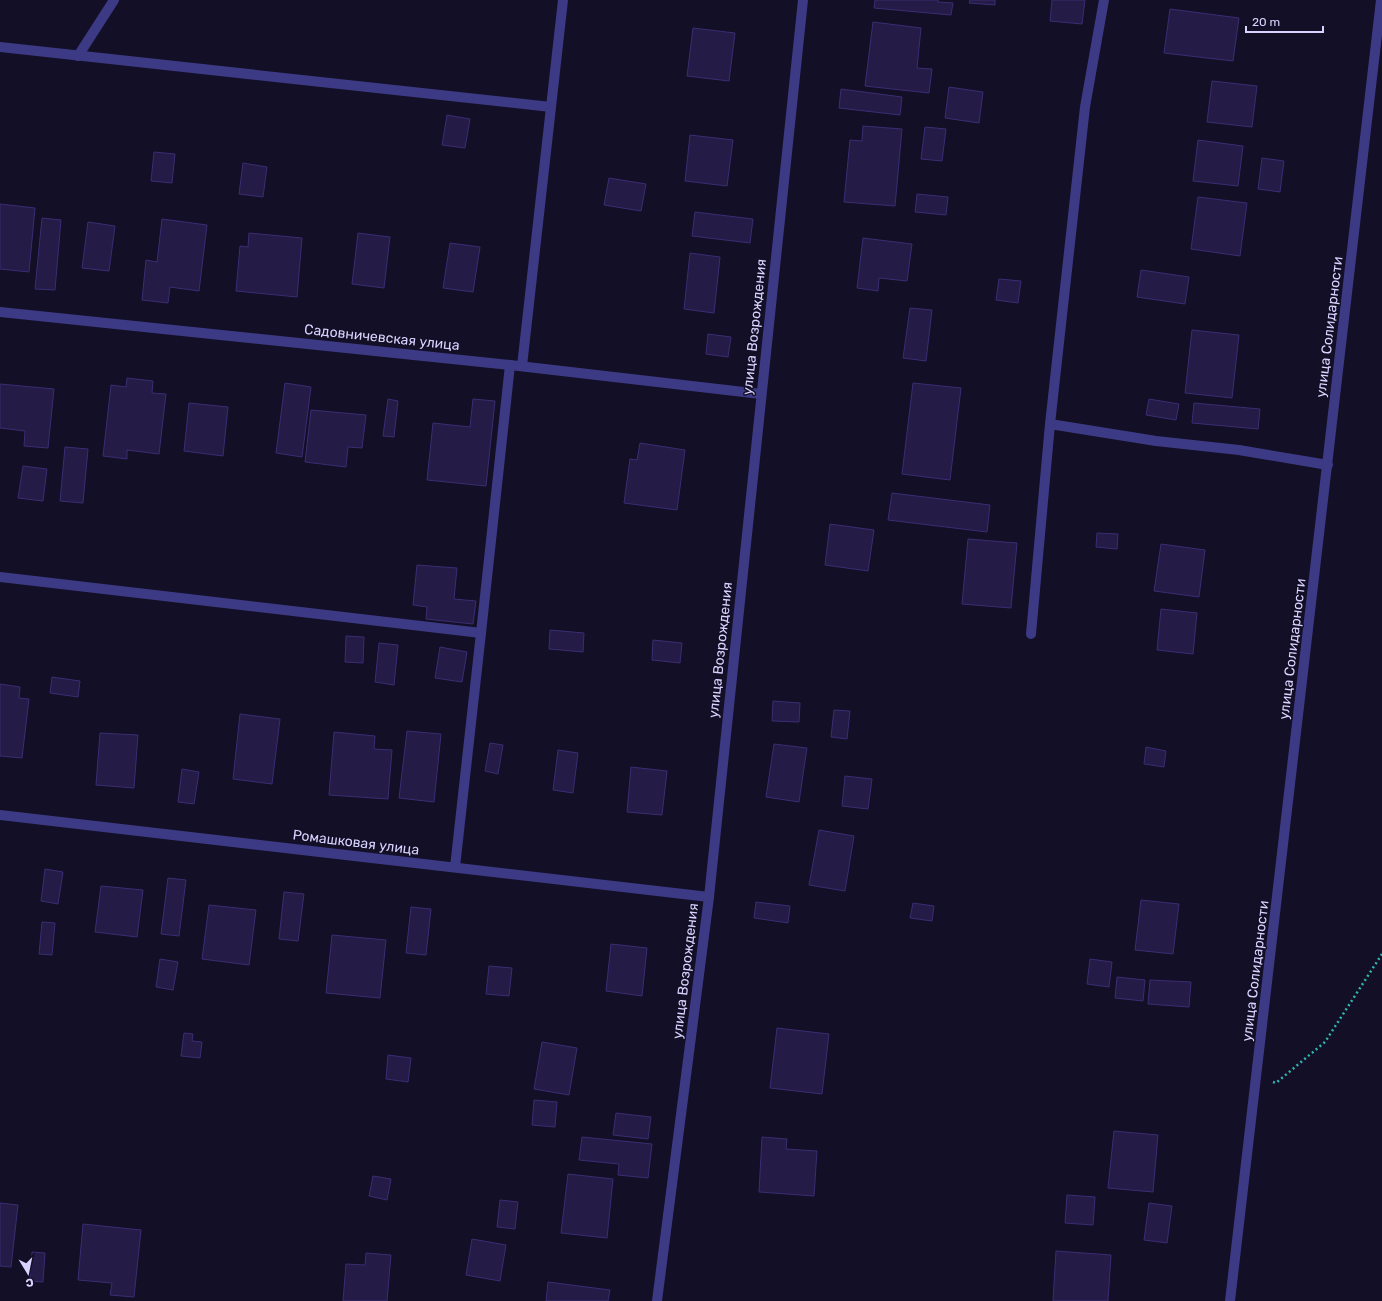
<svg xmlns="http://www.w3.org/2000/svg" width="1382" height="1301" font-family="Rubik,sans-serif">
  <rect width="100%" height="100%" fill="#130f26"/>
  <g fill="#241b47" stroke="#3b2d73">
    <polygon points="875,0 938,0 938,2 953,3 951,15 874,8"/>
    <polygon points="970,0 995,0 995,5 969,3"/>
    <polygon points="1052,0 1085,0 1082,24 1050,21"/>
    <polygon points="1170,9 1239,18 1233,61 1164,53"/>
    <polygon points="873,22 921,28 917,68 932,69 929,93 865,86"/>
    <polygon points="693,28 735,33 729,81 687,76"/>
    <polygon points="1212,81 1257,86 1252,127 1207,122"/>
    <polygon points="949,87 983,92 979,123 945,118"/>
    <polygon points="841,89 902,97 900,115 839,108"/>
    <polygon points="447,115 470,119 465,148 442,145"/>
    <polygon points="863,126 902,129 895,206 844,202 850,140 862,141"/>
    <polygon points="925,127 946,129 942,161 921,159"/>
    <polygon points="690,135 733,140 727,186 685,181"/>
    <polygon points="1198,140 1243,146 1238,186 1193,181"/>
    <polygon points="154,152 175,154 172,183 151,181"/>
    <polygon points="1262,158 1284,161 1280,192 1258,189"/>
    <polygon points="243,163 267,167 263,197 239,194"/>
    <polygon points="609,178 646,184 641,211 604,205"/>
    <polygon points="917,194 948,197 946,215 915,212"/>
    <polygon points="1198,197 1247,203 1240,256 1191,249"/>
    <polygon points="0,204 35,208 29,272 0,269"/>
    <polygon points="695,212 753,219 750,243 692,236"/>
    <polygon points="42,218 61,220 55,290 35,289"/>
    <polygon points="162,219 207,225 199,291 170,287 168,303 142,300 146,260 157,262"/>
    <polygon points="88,222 115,226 109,271 82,268"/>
    <polygon points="249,233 302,238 297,297 236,291 240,246 248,247"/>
    <polygon points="358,233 390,237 384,288 352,284"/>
    <polygon points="863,238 912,244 907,281 879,278 878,291 857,288"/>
    <polygon points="450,243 480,247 473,292 443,288"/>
    <polygon points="690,253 720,257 714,313 684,309"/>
    <polygon points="1141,270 1189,277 1185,304 1137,297"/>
    <polygon points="999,279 1021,281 1018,303 996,300"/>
    <polygon points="910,308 932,310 926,361 903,358"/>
    <polygon points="1192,330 1239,335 1232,398 1185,393"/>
    <polygon points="708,334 731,337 728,357 706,354"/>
    <polygon points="127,378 153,381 152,393 166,394 159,454 127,450 127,459 103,456 111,385 126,387"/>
    <polygon points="285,383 311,387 302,457 276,453"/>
    <polygon points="913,383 961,388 950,480 902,474"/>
    <polygon points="0,384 54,389 48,448 24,446 25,431 0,428"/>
    <polygon points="388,399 398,401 394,437 383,436"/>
    <polygon points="473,399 495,401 486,486 427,480 433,423 470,427"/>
    <polygon points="1149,399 1179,404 1176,420 1146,415"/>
    <polygon points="189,403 228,407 223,456 184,451"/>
    <polygon points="1194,403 1260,409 1258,429 1192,423"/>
    <polygon points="311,410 366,415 362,448 348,447 346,467 305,462"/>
    <polygon points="640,443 685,450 677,510 624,503 630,459 637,460"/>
    <polygon points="65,447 88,449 83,503 60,501"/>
    <polygon points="23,466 47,469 43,501 18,498"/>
    <polygon points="892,493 990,505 987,532 888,520"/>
    <polygon points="830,524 874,530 868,571 825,565"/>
    <polygon points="1097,533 1118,534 1117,549 1096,547"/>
    <polygon points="968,539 1017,543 1011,608 962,604"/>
    <polygon points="1161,544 1205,550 1199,597 1154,591"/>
    <polygon points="417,565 457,568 454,599 476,601 473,624 426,619 427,607 413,605"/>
    <polygon points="1161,609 1197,613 1193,654 1157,650"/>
    <polygon points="550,630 584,633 583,652 549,649"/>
    <polygon points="346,636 364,637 363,663 345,662"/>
    <polygon points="653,640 682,643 680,663 652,660"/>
    <polygon points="379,643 398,645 394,685 375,682"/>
    <polygon points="440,647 467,652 462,682 435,678"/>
    <polygon points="52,677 80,681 78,697 50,693"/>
    <polygon points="0,684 20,687 19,698 29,699 22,758 0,756"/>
    <polygon points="773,701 800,703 799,722 772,721"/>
    <polygon points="834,710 850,711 847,739 831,737"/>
    <polygon points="240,714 280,719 272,784 233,779"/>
    <polygon points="407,731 441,734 434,802 399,798"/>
    <polygon points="334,732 375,736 374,749 392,750 388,799 329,795"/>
    <polygon points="100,733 138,735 134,788 96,785"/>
    <polygon points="490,743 503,745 498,774 485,771"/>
    <polygon points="774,744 807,748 799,802 766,797"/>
    <polygon points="1146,747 1166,751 1164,767 1144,764"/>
    <polygon points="558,750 578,753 573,793 553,790"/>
    <polygon points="631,767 667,771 662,815 627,812"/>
    <polygon points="182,769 199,772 194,804 178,802"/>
    <polygon points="845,776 872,779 868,809 842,806"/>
    <polygon points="819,830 854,836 845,891 809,885"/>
    <polygon points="45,869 63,872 58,904 41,901"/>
    <polygon points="168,878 186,880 179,936 161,934"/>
    <polygon points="101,886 143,890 137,937 95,932"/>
    <polygon points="284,892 304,894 298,941 279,939"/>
    <polygon points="1141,900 1179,904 1173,954 1135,950"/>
    <polygon points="756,902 790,906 788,923 754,918"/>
    <polygon points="913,903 934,906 932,921 910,918"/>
    <polygon points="209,905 256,910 249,965 202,959"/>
    <polygon points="411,907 431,909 426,955 406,953"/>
    <polygon points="42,922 55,923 52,955 39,954"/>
    <polygon points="332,935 386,940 380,998 326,993"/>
    <polygon points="611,944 647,948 642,996 606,991"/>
    <polygon points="160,959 178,962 173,990 156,987"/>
    <polygon points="1090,959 1112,962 1109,987 1087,984"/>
    <polygon points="489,966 512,968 509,996 486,994"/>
    <polygon points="1117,977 1145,980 1143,1001 1115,998"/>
    <polygon points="1150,980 1191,982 1189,1007 1148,1004"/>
    <polygon points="777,1028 829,1034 822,1094 770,1088"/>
    <polygon points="184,1033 193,1034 192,1041 202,1042 200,1058 181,1056"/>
    <polygon points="542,1042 577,1048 569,1095 534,1089"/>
    <polygon points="388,1055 411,1058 408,1082 386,1079"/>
    <polygon points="534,1100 557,1102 555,1127 532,1125"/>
    <polygon points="616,1113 651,1117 648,1139 613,1135"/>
    <polygon points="1114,1131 1158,1135 1153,1192 1108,1188"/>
    <polygon points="582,1137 652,1144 648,1178 618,1175 619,1164 579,1160"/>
    <polygon points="762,1137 787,1139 786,1149 817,1151 814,1196 759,1192"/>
    <polygon points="568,1174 613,1179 607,1238 561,1233"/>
    <polygon points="373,1176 391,1179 387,1200 369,1196"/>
    <polygon points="1067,1195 1095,1197 1093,1225 1065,1223"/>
    <polygon points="500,1200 518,1202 515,1229 497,1227"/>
    <polygon points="0,1203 18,1205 11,1267 0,1266"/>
    <polygon points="1149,1203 1172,1206 1167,1243 1144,1240"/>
    <polygon points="83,1224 141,1230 134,1297 110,1295 112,1283 78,1280"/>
    <polygon points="472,1239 506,1245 500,1281 466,1275"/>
    <polygon points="1056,1251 1111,1255 1108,1301 1053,1301"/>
    <polygon points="32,1252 45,1253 43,1282 30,1281"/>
    <polygon points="366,1253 391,1255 387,1301 343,1301 346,1264 365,1265"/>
    <polygon points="548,1282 610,1290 608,1301 546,1301"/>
  </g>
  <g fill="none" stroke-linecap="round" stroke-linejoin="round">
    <polyline stroke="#2fb8b0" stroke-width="2.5" stroke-dasharray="2 3" stroke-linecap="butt" points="1273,1082 1276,1083 1325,1042 1382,954"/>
    <g stroke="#3d3a85" stroke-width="10">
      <polyline points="0,47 551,107"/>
      <polyline points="78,56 114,0"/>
      <polyline points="522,366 563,0"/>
      <polyline points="0,577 481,633 455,867"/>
      <polyline points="481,633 510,365"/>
    </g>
    <g stroke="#3d3a85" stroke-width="10">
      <polyline points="1104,0 1085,107 1050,424 1156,441 1239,450 1328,465"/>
      <polyline points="0,312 510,365 761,394"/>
      <polyline points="1031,634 1050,424"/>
      <polyline points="0,815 709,897"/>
      <polyline points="657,1301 709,897 803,0"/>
      <polyline points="1230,1301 1381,0"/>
    </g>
  </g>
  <g text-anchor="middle" stroke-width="3" stroke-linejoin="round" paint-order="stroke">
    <g font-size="14" fill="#d9d4ff" stroke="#130f26">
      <text transform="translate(754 327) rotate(-84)" y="5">улица Возрождения</text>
      <text transform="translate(1329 327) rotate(-83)" y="5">улица Солидарности</text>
      <text transform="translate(382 337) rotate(6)" y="5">Садовничевская улица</text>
      <text transform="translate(1292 649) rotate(-83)" y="5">улица Солидарности</text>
      <text transform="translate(720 650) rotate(-84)" y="5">улица Возрождения</text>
      <text transform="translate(356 842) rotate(7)" y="5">Ромашковая улица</text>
      <text transform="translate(685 971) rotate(-83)" y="5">улица Возрождения</text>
      <text transform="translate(1255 971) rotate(-83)" y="5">улица Солидарности</text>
    </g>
  </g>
  <g transform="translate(28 1273) rotate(170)" stroke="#130f26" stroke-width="3" paint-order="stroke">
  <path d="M0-3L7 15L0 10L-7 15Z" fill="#d9d4ff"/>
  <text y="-6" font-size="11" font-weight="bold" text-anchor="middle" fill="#d9d4ff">С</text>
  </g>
  <path d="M1246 26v6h77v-6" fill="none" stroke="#d9d4ff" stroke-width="2"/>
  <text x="1252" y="26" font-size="12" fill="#d9d4ff" stroke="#130f26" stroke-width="3" paint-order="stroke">20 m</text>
</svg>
